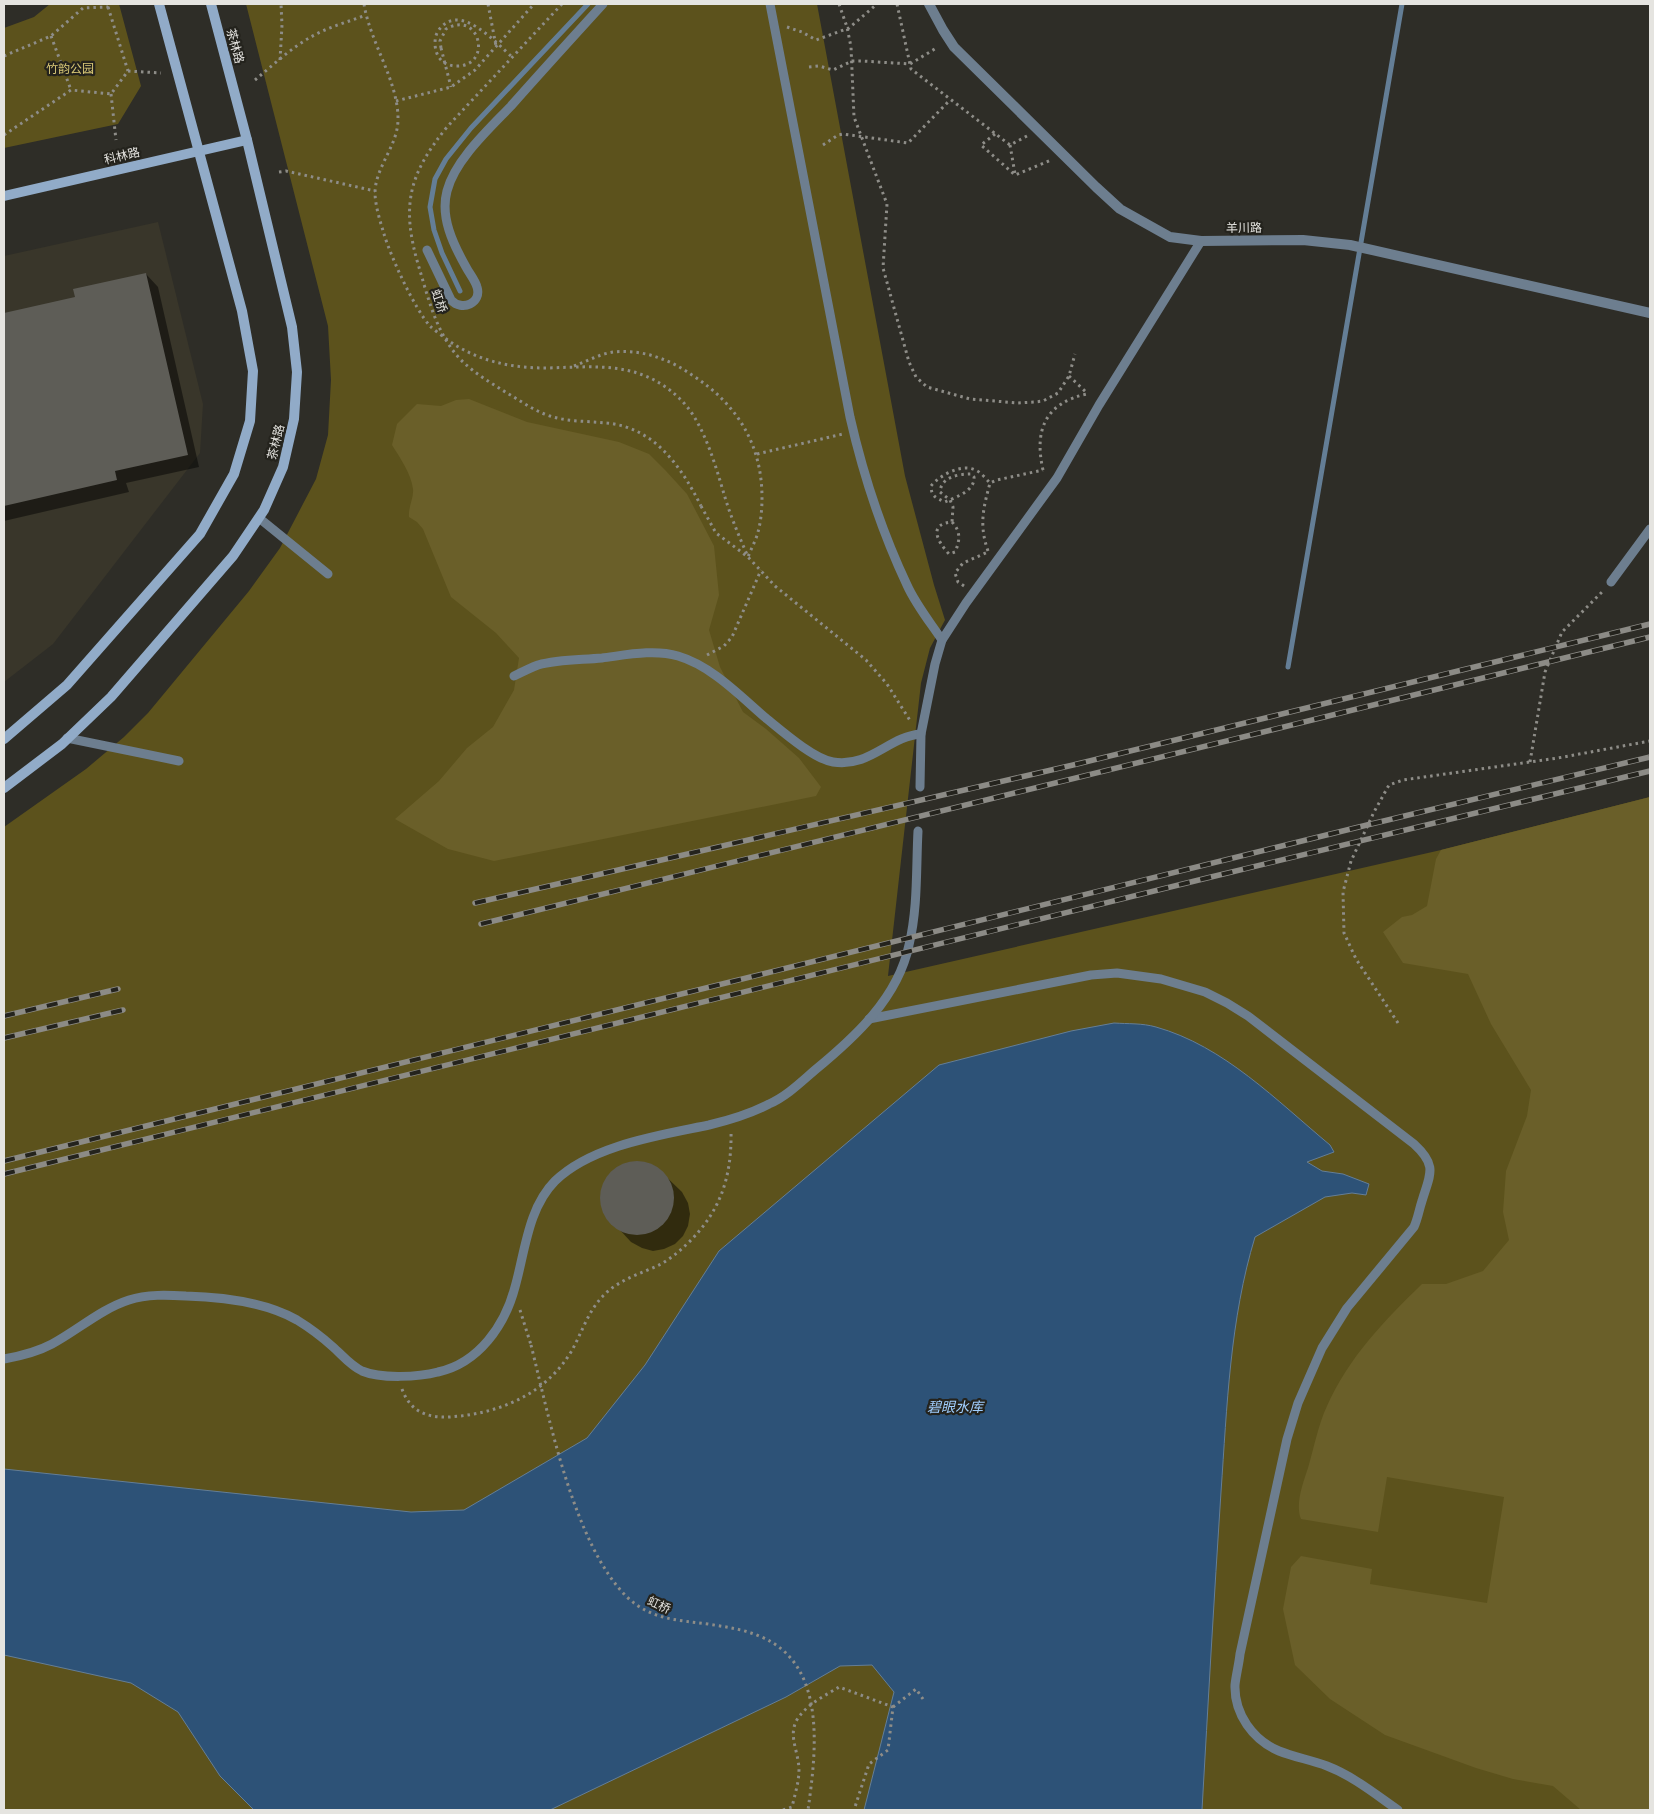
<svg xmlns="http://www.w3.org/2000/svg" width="1654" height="1814" font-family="Overpass,'Noto Sans SC',sans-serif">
  <rect width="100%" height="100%" fill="#2e2d27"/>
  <polygon fill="#39362a" points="158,222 203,404 200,453 53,644 4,682 4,256"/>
  <g fill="#5c521c">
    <polygon points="50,4 119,4 141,86 118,124 4,148 4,28 34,17"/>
    <polygon points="246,4 817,4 905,476 934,585 945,620 930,648 921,683 888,976 1441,850 1650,797 1650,1810 4,1810 4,827 86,769 124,737 148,713 249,591 280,548 316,479 328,435 331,380 328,326"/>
  </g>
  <g fill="#6a5f29">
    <path d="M 469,399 L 527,422 L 619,442 L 649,454 L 666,471 L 687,494 L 714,546 L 719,595 L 709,630 L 720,667 L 743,712 L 766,729 L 799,758 L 821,787 L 816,796 L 494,861 L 448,849 L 395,819 L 439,781 L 467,748 L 493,727 L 514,690 L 519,658 L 496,633 L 451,597 L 423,529 L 417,522 L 409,517 C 408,507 414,498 413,489 C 411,473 400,458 392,445 L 397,424 L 417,404 L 441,406 L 456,400 Z"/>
    <path d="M 1650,797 L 1650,1810 L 1581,1810 L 1553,1786 L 1513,1779 L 1476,1768 L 1385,1735 L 1330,1699 L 1295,1665 L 1283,1609 L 1291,1567 L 1301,1556 L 1372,1569 L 1370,1584 L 1487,1603 L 1504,1497 L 1387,1477 L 1378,1532 L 1301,1519 C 1295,1504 1303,1483 1308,1468 C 1314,1448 1318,1425 1327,1406 C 1349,1357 1384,1321 1422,1284 L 1446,1284 L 1483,1271 L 1509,1240 L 1503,1212 L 1506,1171 L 1527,1116 L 1531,1090 L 1491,1024 L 1468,974 L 1403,963 L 1383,932 L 1402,917 L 1412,915 L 1427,906 L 1436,859 L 1441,850 Z"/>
  </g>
  <path fill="#2d5277" stroke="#647e96" d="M 1114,1023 C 1128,1024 1142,1023 1156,1027 C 1224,1046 1277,1101 1330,1145 L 1334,1152 L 1307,1162 L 1322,1171 L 1343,1174 L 1369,1184 L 1366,1195 L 1352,1193 L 1325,1197 L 1255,1237 C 1230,1319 1227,1406 1221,1492 C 1214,1598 1208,1704 1202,1810 L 864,1810 L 894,1692 L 872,1665 L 840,1666 L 786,1697 L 550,1810 L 254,1810 L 220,1776 L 178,1712 L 131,1683 L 4,1655 L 4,1469 L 411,1512 L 464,1510 L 587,1438 L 645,1365 L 719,1251 L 939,1065 L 1071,1031 Z"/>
  <g fill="#0007">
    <polygon points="146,274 158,287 199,467 126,483 129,492 4,521 4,314 76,298"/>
    <polygon points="633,1162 645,1163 656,1167 682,1192 688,1203 690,1214 688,1226 683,1236 675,1244 664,1249 653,1251 642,1248 631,1242 607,1216 603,1205 602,1193 605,1182 612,1172 622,1165"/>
  </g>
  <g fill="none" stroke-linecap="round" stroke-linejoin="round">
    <g stroke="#647e96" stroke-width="5">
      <polyline points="460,291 442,253 434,230 430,207 435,179 446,159 471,128 588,4"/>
      <polyline points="1288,667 1402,4"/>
    </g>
  </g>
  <g fill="#5e5d57">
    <polygon points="146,273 188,455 115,471 117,480 4,506 4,313 75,297 73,289"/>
    <circle cx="637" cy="1198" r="37"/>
  </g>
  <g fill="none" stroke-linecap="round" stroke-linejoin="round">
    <g stroke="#8e8d88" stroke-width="3" stroke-dasharray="2.5 4" stroke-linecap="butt">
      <path d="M 364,4 C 370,42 397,79 398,117 C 399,145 376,165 375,192 C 375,205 380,221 384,234 C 391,257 414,308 430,326 C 434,330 440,334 445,338 C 474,360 509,368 545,368 C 595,367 639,360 679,398 C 703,420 715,464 724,494 C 730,515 739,536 748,557"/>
      <polyline points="488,4 496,46"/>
      <polyline points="839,4 847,27 851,47 854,117 887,204 883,268 909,362 916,377 927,387 970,399 1018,403 1035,402 1043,401 1058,393 1069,376 1075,354"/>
      <polyline points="897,4 911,69 1010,145 1027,136"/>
      <polyline points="108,7 128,71"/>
      <polyline points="787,27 802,32 816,40 849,28 877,4"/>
      <polyline points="51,36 71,90"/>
      <polyline points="441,48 451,87"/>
      <polyline points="4,56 51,36 83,8 108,7 110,4"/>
      <polyline points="280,60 282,25 281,4"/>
      <polyline points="809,67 819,66 833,70 852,61 862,61 910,64 938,47"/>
      <path d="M 255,80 C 273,65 291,48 311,37 C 328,27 348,22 366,15"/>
      <polyline points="111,94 116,140"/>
      <polyline points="396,101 451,87 475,70 534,4"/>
      <polyline points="995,134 981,145 1015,175 1051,160"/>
      <polyline points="4,135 71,90 111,94 128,71 161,73"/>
      <polyline points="823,145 838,135 843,134 908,143 950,100"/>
      <polyline points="1010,145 1015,174"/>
      <polyline points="279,172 286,171 375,191"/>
      <path d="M 574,366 C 587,361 600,354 613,352 C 642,349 669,359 692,375 C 737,404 762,444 762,498 C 762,509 761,521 758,532 C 756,540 751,549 748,557"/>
      <polyline points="1069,376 1087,393"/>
      <polyline points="757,454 843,434"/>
      <path d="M 1043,470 C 1034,430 1045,403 1087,394"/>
      <polyline points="701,506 716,533 748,557 775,586 866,660 887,684 911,722"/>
      <path d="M 952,522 C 961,531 960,541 955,552 L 949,554 C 937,541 928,524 952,522 L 953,507 L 950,500 L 940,492 C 941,477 958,474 971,474 L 974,477 C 975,491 956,497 945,502 C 936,498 931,496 931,486 C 939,476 961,463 975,470 C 981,472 986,479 990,483"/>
      <path d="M 988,551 C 979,525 983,509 990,483 L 997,480 L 1043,470"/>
      <polyline points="964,586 958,582 955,573 963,563 988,552"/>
      <polyline points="707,655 724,646 732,637 761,570"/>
      <polyline points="1530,762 1545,672 1562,632 1604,590"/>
      <polyline points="1398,1023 1356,959 1344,933 1343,892 1351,861 1374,812 1389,785 1403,780 1558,758 1650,741"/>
      <polyline points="520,1310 531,1345"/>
      <path d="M 402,1389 C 410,1411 426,1418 449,1417 C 497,1414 544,1396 571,1352 C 582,1333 588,1310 605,1294 C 620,1279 643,1273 661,1264 C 671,1258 680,1251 688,1243 C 721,1211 732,1176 731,1130"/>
      <polyline points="893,1707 916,1689 923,1699"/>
      <path d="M 783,1810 L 792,1807 C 795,1794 799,1782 799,1769 C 798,1747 784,1730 804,1711 C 813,1701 828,1694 839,1687 L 893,1707 L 888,1750 L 869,1764 L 854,1810"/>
    </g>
    <g stroke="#6d7e8f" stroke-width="9">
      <path d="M 770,4 L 850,417 C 863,474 882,532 907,585 C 916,605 930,622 942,640"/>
      <path d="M 427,250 L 451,300 C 462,312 482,303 477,287 C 475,280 469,273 466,267 C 453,244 440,217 447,191 C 455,160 489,129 511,106 C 541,72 572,38 603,4"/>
      <polyline points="259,518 328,574"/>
      <polyline points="1611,582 1650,529"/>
      <path d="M 514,676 C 522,672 530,668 538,665 C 559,659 581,660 602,658 C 626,655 654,649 678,656 C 712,666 740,696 767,719 C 783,732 814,759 833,762 C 870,768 889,736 921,734"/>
      <polyline points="67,738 179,761"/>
      <polyline points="920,787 921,734 935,664 942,640 966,603 1057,478 1099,405 1201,241"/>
      <path d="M 869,1019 L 1091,975 L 1117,973 L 1161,979 L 1205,992 L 1227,1003 L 1248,1016 L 1414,1144 C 1438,1166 1430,1174 1422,1201 C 1419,1210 1418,1218 1414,1227 L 1347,1308 L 1322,1348 L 1298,1403 L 1287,1439 L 1240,1654 C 1239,1664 1236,1675 1235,1685 C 1234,1714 1253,1740 1279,1751 C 1294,1757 1311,1760 1327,1766 C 1353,1776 1375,1794 1398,1810"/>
      <path d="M 4,1359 C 21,1356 37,1352 52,1344 C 78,1330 101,1309 129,1300 C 147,1294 168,1295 186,1296 C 223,1297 265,1302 297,1320 C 310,1328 322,1337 333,1347 C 342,1355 351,1366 362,1371 C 381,1379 419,1377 438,1372 C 479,1363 505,1325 515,1287 C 525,1252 528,1208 555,1181 C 592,1145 661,1135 709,1125 C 730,1120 750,1114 769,1104 C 787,1096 801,1082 815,1070 C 855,1037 898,998 909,945 C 918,908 916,868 918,831"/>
    </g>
    <polyline stroke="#6d7e8f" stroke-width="10" points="929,4 943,30 954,47 1096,187 1120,209 1170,237 1201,241 1303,240 1350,245 1650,313"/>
    <g stroke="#91abc8" stroke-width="10">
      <polyline points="4,196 247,140"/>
      <polyline points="4,739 67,685 200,534 234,474 250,421 253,371 242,311 159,4"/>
      <polyline points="4,788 62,744 111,697 233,556 264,510 283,467 294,419 297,372 292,327 247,140 211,4"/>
    </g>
    <g stroke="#8c8b86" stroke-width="5.5">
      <g id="rail">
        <polyline points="475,903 1073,765 1650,624"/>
        <polyline points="481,924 1650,637"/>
        <polyline points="4,1016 118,989"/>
        <polyline points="4,1038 123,1010"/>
        <polyline points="4,1161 1367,825 1650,757"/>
        <polyline points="4,1174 1211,877 1650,771"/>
      </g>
    </g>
    <use href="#rail" stroke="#24231d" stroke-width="4" stroke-dasharray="11" stroke-linecap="butt"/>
    <g stroke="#8e8d88" stroke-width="3" stroke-dasharray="2.5 4" stroke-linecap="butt">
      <path d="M 562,4 L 447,127 C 409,174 401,205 418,264 C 428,297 436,334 461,360 C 474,373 491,383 507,393 C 521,401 534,411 550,416 C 568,422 588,421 606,423 C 654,427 681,466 701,506"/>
      <path d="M 441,48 L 440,41 L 446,29 C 480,9 493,66 457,66 C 449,66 442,63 438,56 C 434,48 434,38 438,31 C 459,0 496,43 512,57"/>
      <path d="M 531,1345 C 549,1417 574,1545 627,1597 C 651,1620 678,1620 708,1624 C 726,1627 743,1629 759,1636 C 828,1663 816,1752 808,1810"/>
    </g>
  </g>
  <g text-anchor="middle" stroke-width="4.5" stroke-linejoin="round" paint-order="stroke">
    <g font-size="12" fill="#e5e4e0" stroke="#24231d">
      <text transform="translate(235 46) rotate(75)" y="4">茶林路</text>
      <text transform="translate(122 156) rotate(-13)" y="4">科林路</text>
      <text transform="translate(1244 228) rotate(-1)" y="4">羊川路</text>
      <text transform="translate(439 301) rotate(71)" y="4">虹桥</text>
      <text transform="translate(276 442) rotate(-76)" y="4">茶林路</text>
      <text transform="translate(659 1605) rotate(24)" y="4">虹桥</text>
    </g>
    <g font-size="12" fill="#dac977" stroke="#24231d">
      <text x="70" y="73">竹韵公园</text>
    </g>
    <g font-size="14" font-style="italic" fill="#a0cefe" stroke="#24231d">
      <text x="955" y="1412">碧眼水库</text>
    </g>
  </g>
  <rect width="1654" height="1814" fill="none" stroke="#e5e4e0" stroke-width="10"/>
</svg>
